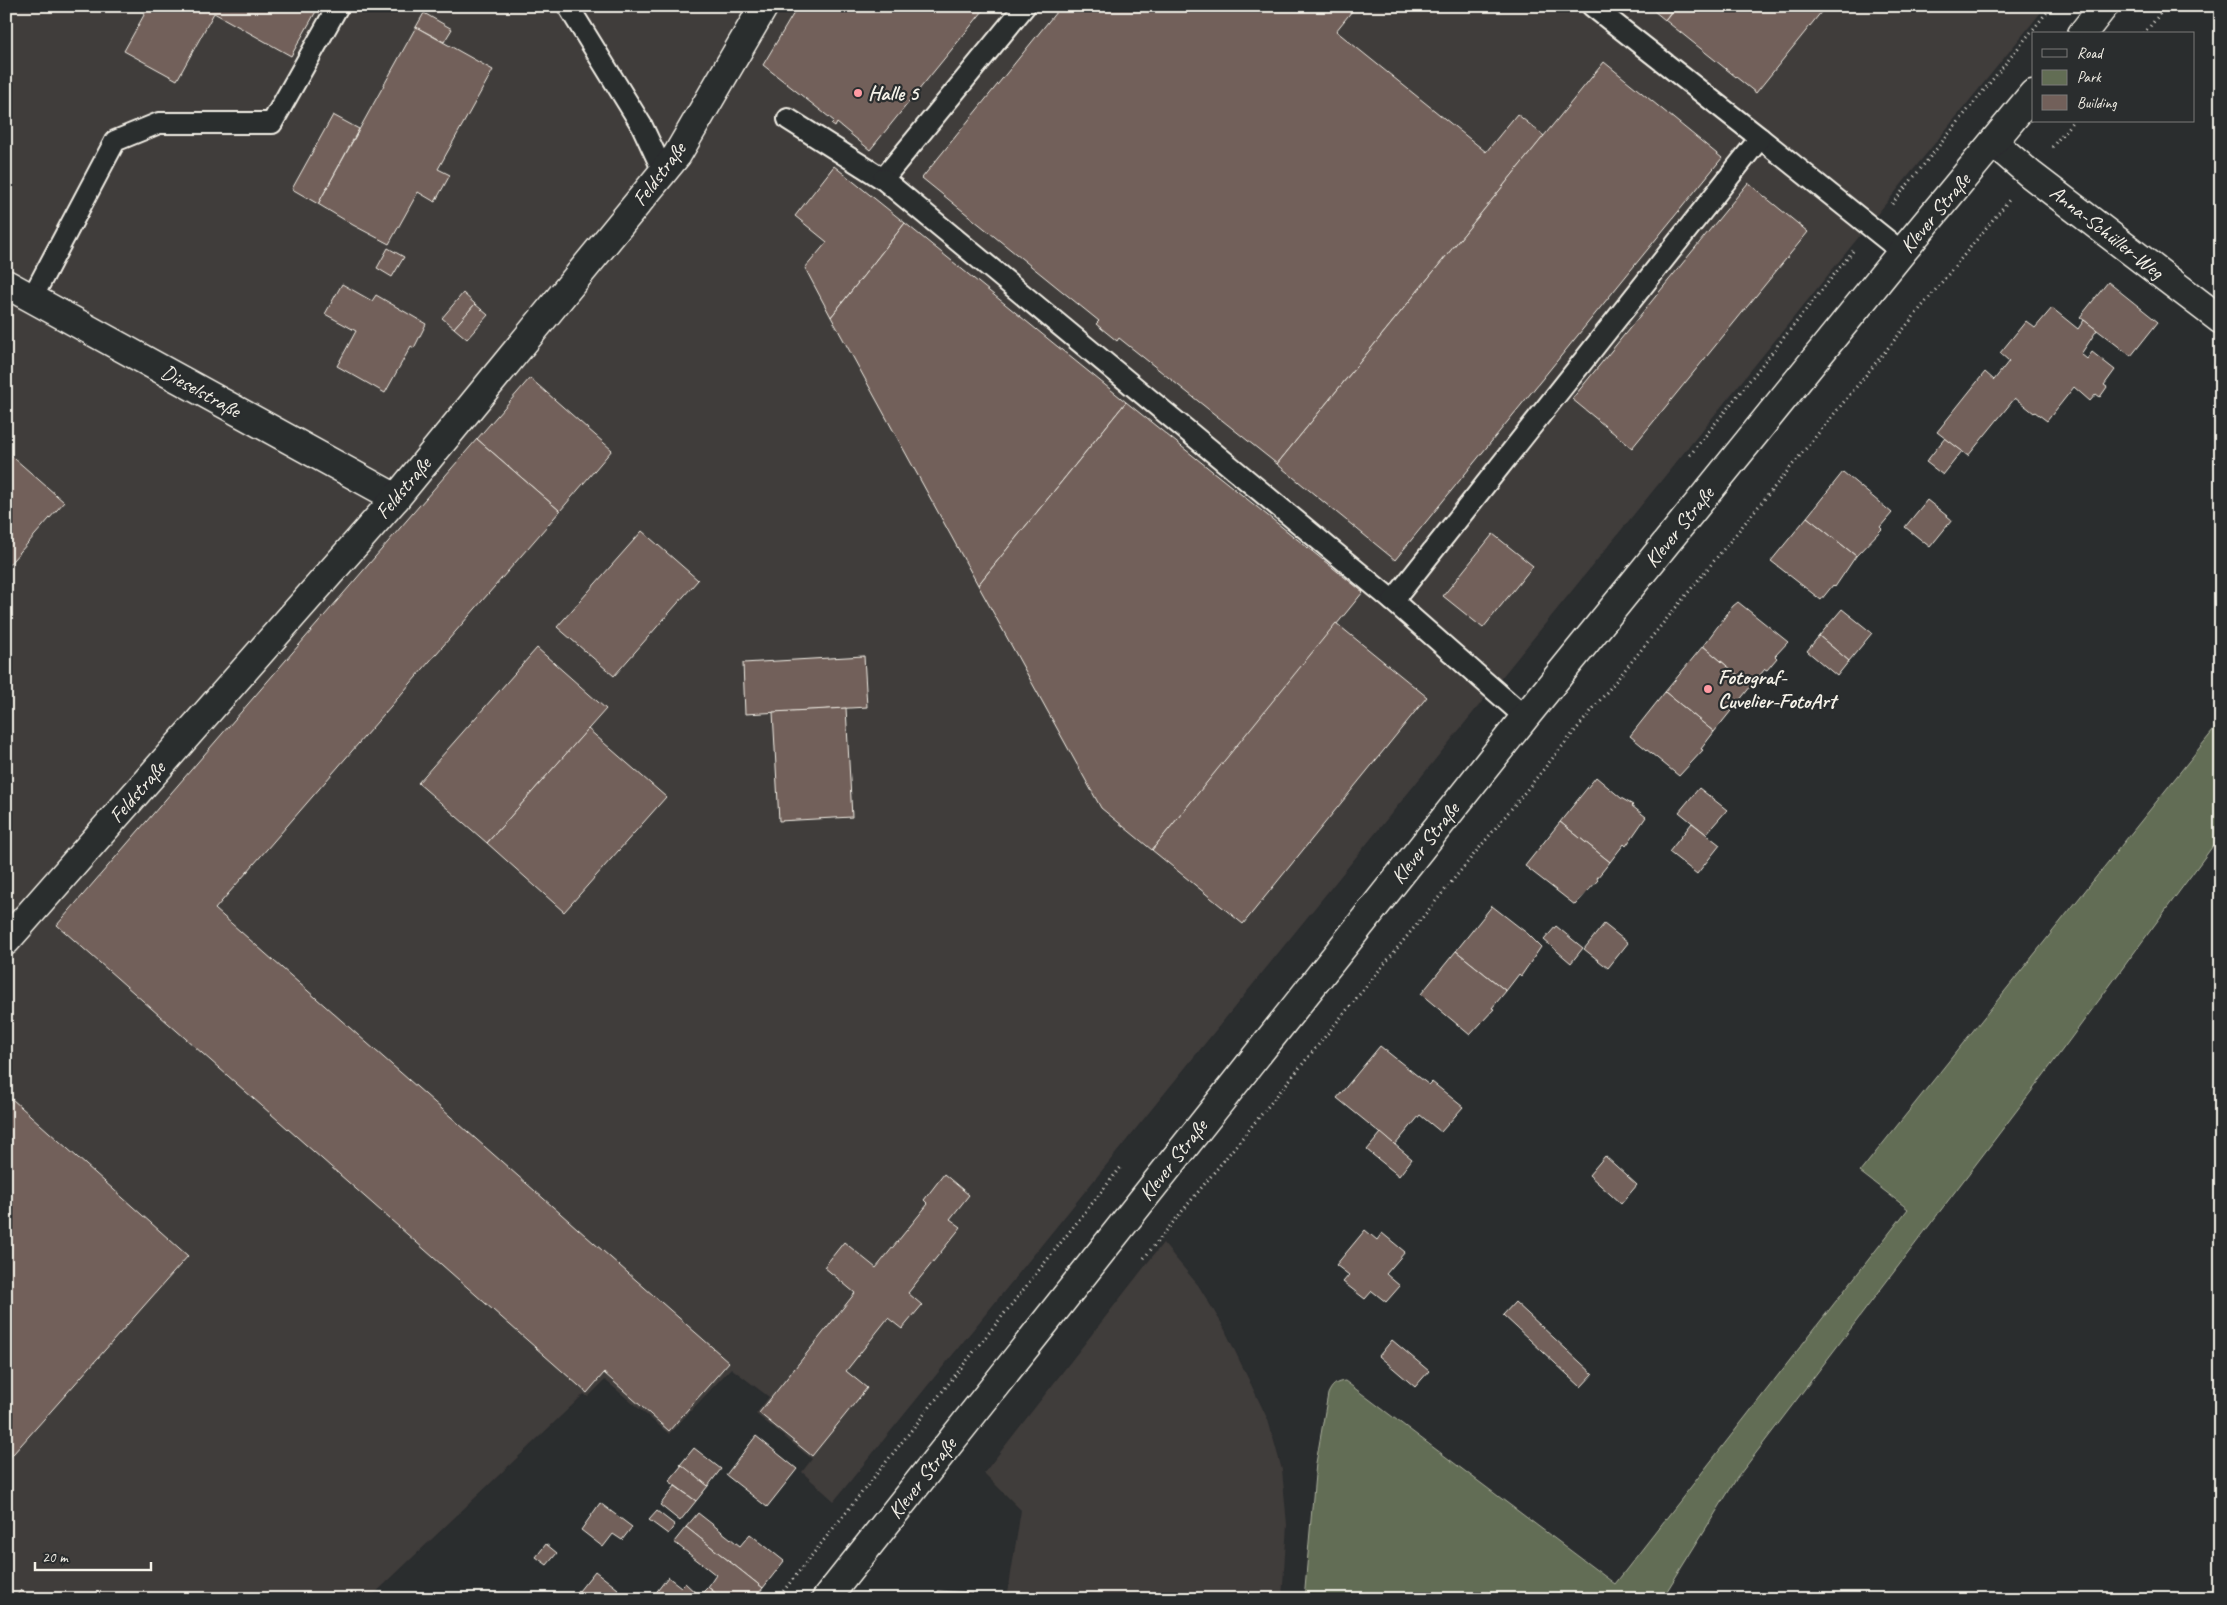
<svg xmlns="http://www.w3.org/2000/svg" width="2227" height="1605" font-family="Caveat,sans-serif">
  <rect width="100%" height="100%" fill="#2a2d2e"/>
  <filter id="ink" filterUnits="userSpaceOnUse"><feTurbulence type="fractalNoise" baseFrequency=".02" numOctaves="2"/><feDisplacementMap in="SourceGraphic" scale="10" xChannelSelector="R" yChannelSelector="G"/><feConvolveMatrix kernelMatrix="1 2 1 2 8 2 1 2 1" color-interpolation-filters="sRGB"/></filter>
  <g filter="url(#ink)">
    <g fill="#403c3b">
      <polygon points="6,6 2046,6 834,1501 802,1472 812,1459 756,1414 769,1397 731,1368 669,1434 605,1380 588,1397 584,1394 369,1599 6,1599"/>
      <polygon points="1163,1243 1198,1285 1222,1324 1268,1420 1282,1470 1287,1525 1282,1599 1007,1599 1021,1510 984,1473"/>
    </g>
    <path fill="#626d54" stroke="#abaf9e" d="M 2221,721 L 2221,835 L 2043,1076 L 1737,1478 L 1662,1599 L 1304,1599 L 1316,1463 L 1328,1394 C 1332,1385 1336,1382 1345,1381 L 1615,1584 L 1908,1209 L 1860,1172 Z"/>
    <g fill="#72605a" stroke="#f4f1e8">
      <polygon points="149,6 319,6 291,56 214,13 177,80 124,51"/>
      <polygon points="798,6 987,6 870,150 837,123 835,127 831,124 834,121 763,65"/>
      <polygon points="1061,6 1356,6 1336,31 1486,152 1517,114 1544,136 1277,464 1119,338 1117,341 1096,324 1099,321 922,178"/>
      <polygon points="1648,6 1675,6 1665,20"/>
      <polygon points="1676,6 1826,6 1756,93 1665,20"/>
      <polygon points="424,13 452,29 444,42 416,27"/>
      <polygon points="416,27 493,70 438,169 450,175 435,202 418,192 389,244 353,225 318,204"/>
      <polygon points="1604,62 1722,158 1395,560 1277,464"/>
      <polygon points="333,115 359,129 318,204 292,189"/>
      <polygon points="834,166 905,223 831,317 805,268 827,242 795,216"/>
      <polygon points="1748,183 1808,232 1632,448 1572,399"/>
      <polygon points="905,223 1126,402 978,585 831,317"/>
      <polygon points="388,248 404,257 392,277 377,268"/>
      <polygon points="2108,282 2158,322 2131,356 2080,317"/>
      <polygon points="342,284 372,301 376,295 426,324 414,348 411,346 385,393 337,366 356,331 325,314"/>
      <polygon points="463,293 475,304 454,328 442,318"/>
      <polygon points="475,304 488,315 467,339 454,328"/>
      <polygon points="2052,308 2078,329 2084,320 2097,330 2081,354 2087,359 2092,352 2115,370 2104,385 2107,387 2100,397 2096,394 2090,401 2074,387 2047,421 2035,412 2034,413 2015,398 1968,456 1937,432 1985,372 1994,380 2009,361 2000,353 2026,321 2035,328"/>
      <polygon points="530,378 612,450 560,511 477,439"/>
      <polygon points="1126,402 1363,592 1152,850 1101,808 978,585"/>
      <polygon points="1945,438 1962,451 1943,475 1926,462"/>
      <polygon points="477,439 560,511 215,909 729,1362 669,1431 604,1373 587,1393 57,925"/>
      <polygon points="6,451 64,502 6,568"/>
      <polygon points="1843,472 1892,513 1880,527 1882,529 1856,556 1807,517"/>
      <polygon points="1927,500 1952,520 1930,547 1905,527"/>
      <polygon points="1807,517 1856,556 1835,587 1833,585 1821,600 1771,561"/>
      <polygon points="642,531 698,580 614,676 557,627"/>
      <polygon points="1493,534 1533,566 1483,628 1443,596"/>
      <polygon points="1738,602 1788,642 1775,656 1777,658 1767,670 1765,669 1751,686 1703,646 1733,606"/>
      <polygon points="1842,609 1872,633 1849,661 1819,636"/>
      <polygon points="1336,623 1427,697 1243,924 1152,850"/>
      <polygon points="1819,636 1849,661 1837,676 1807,651"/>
      <polygon points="1703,646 1751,686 1714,732 1665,692"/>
      <polygon points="537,648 606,709 487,843 418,783"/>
      <polygon points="864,656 867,707 745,714 743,663"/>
      <polygon points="1665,692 1714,732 1701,749 1703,750 1679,776 1630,736"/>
      <polygon points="846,708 852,817 779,821 773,712"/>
      <polygon points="588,729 666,797 564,912 487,843"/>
      <polygon points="1596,777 1621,798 1633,805 1632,806 1646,817 1626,846 1624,844 1610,862 1560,822"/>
      <polygon points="1699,788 1727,810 1706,834 1679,812"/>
      <polygon points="1560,822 1610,862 1597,878 1598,880 1575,905 1525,866"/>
      <polygon points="1692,823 1720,845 1697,874 1669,852"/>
      <polygon points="1492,906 1528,934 1541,947 1521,976 1519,974 1506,991 1456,951"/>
      <polygon points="1604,924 1628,943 1608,968 1584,949"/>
      <polygon points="1556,926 1583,948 1571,963 1544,940"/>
      <polygon points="1456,951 1506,991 1492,1008 1494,1009 1470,1035 1421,994"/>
      <polygon points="1380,1046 1429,1085 1432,1082 1463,1107 1441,1132 1420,1115 1395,1145 1337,1098"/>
      <polygon points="12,1099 188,1256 6,1462 6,1106"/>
      <polygon points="1381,1133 1412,1159 1399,1176 1367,1150"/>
      <polygon points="1605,1156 1637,1185 1621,1204 1589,1175"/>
      <polygon points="944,1174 969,1195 950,1219 961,1227 908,1293 922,1305 902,1329 888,1318 846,1371 867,1388 812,1456 759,1413 855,1293 824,1267 844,1242 876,1268 928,1204 924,1200"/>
      <polygon points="1365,1230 1377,1240 1382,1233 1405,1252 1386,1274 1400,1286 1386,1302 1372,1291 1365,1299 1343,1282 1349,1275 1336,1265"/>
      <polygon points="1515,1302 1593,1374 1581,1387 1503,1315"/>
      <polygon points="1392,1340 1429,1371 1415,1387 1379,1356"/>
      <polygon points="756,1436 797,1469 767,1507 726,1475"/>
      <polygon points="694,1448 721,1469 708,1486 680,1465"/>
      <polygon points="682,1465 708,1486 696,1501 669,1481"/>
      <polygon points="675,1486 696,1501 680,1521 660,1505"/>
      <polygon points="600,1503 632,1527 622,1540 613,1534 603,1547 581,1530"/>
      <polygon points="657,1511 675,1525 668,1534 649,1520"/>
      <polygon points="698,1513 740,1546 750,1534 784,1561 763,1588 686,1527"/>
      <polygon points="686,1527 763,1588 754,1599 723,1599 708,1587 716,1575 674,1542"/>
      <polygon points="546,1544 557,1553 547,1565 536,1557"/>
      <polygon points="595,1571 618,1589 611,1599 589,1599 579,1591"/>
      <polygon points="668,1577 681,1587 685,1583 699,1596 696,1599 651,1599"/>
      <polygon points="708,1587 723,1599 696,1599"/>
      <polygon points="21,1590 31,1599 14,1599"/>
      <polygon points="578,1590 579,1591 589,1599 570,1599"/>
      <polygon points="938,1591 972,1593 972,1599 937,1599"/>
    </g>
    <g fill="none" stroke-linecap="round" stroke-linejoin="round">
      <g stroke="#f4f1e8" stroke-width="24">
        <g id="service">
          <polyline points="568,6 642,126 663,171"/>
          <polyline points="788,119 883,179 1025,6"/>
          <polyline points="1760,138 1902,252"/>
          <polyline points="883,179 1393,601 1525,717"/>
          <polyline points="32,298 115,141 159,123 272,123 338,6"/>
          <polyline points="1393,601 1760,138 1592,6"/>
        </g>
      </g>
      <g stroke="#f4f1e8" stroke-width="31">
        <g id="minor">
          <polyline points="1994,143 2030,174 2221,320"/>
          <polyline points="6,284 396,498"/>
          <polyline points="6,941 396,498 677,155 764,6"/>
        </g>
      </g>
      <g stroke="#f4f1e8" stroke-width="31">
        <g id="tertiary">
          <polyline points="2082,34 2104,6"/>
          <polyline points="826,1599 1525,717 1902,252 2033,94"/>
        </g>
      </g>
      <g stroke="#f4f1e8" stroke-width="3" stroke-dasharray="1 4" stroke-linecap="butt">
        <polyline points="2144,34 2166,6"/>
        <polyline points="2052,147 2073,121"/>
        <polyline points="1892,204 2052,6"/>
        <polyline points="1690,455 1853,251"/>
        <polyline points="1144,1258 2009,200"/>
        <polyline points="777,1599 1121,1167"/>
      </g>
      <use href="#service" stroke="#2a2d2e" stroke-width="20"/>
      <use href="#minor" stroke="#2a2d2e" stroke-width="28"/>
      <use href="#tertiary" stroke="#2a2d2e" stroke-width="28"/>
    </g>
  </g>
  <g fill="#ff9aa2" stroke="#2a2d2e" stroke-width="2">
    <circle cx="858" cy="93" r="5"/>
    <circle cx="1708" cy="689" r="5"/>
  </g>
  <g text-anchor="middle" stroke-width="4.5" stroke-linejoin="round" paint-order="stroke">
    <g font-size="21" font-weight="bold" fill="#f4f1e8" stroke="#2a2d2e" text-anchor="start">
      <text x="868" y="100">Halle 5</text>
      <text x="1718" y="684">Fotograf-<tspan x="1718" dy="24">Cuvelier-FotoArt</tspan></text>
    </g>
    <g font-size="21" fill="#f4f1e8" stroke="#2a2d2e">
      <text transform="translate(659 174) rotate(-53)" y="7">Feldstraße</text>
      <text transform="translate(1935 213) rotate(-50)" y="7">Klever Straße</text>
      <text transform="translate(2107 232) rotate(38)" y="7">Anna-Schüller-Weg</text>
      <text transform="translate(201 391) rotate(29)" y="7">Dieselstraße</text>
      <text transform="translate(403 488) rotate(-50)" y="7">Feldstraße</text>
      <text transform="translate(1679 527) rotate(-51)" y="7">Klever Straße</text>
      <text transform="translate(137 792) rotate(-49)" y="7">Feldstraße</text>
      <text transform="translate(1425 843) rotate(-52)" y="7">Klever Straße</text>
      <text transform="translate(1173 1160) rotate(-52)" y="7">Klever Straße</text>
      <text transform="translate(922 1478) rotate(-52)" y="7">Klever Straße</text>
    </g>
  </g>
  <rect width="2227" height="1605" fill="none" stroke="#2a2d2e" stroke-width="25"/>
  <rect x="12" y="12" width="2202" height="1580" fill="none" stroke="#f4f1e8" stroke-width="2" filter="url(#ink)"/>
  <rect x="2032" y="32" width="162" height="90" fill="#2a2d2e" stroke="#7b7b78"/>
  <rect x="2042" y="49" width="25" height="8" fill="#2a2d2e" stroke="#7b7b78"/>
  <text x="2077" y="58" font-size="15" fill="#f4f1e8">Road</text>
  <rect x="2042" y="70" width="25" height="15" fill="#626d54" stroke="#7b7b78"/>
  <text x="2077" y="82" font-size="15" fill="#f4f1e8">Park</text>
  <rect x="2042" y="95" width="25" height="15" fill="#72605a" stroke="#7b7b78"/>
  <text x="2077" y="108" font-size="15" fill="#f4f1e8">Building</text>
  <path d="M35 1562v8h116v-8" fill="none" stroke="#f4f1e8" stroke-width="2.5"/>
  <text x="42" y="1562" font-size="15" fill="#f4f1e8" stroke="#2a2d2e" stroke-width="4" paint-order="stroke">20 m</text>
</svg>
